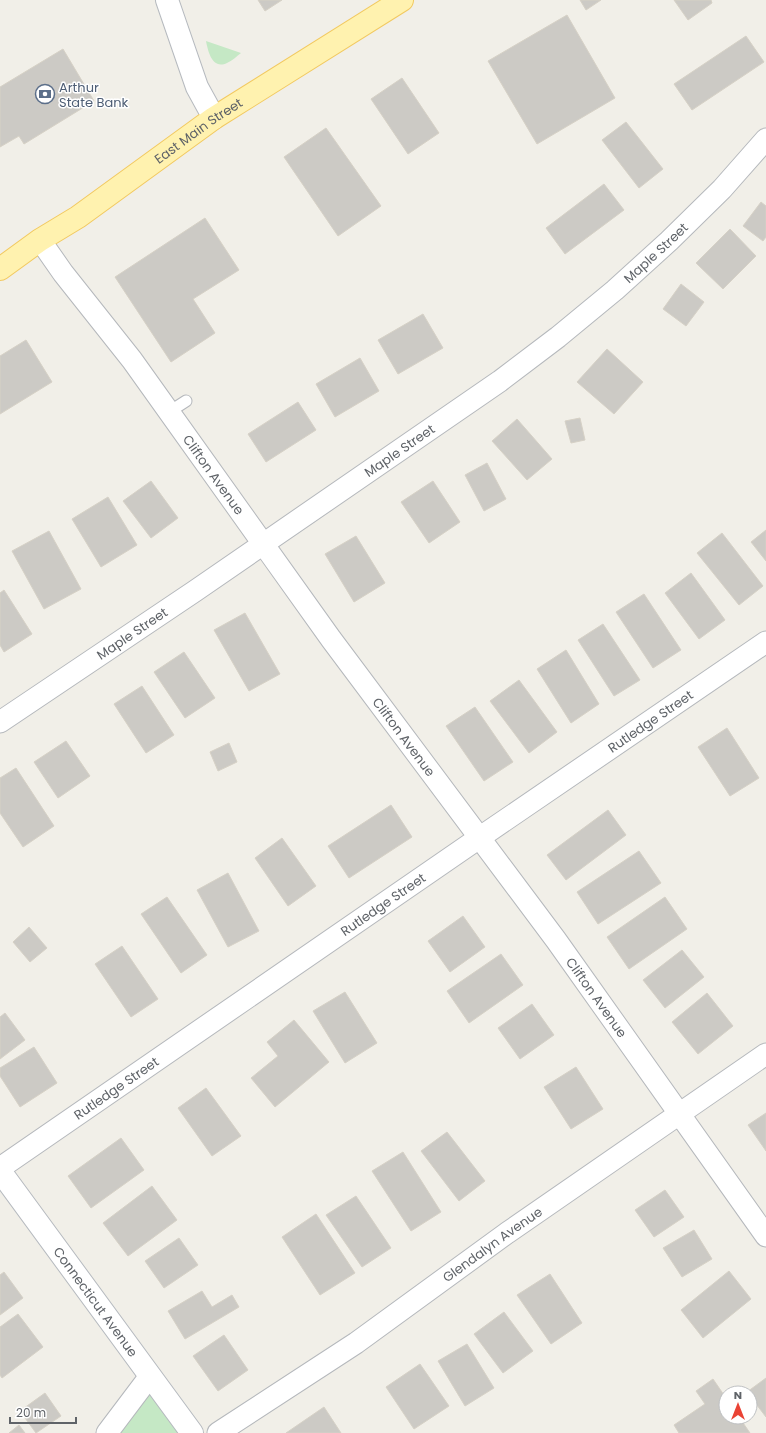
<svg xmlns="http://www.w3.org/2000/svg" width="766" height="1433" font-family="Poppins,sans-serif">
  <rect width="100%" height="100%" fill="#f1efe8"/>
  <g fill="#c5e8c5">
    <path d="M 206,41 L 241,53 C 237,56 232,61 227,63 C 212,70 208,51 206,41 Z"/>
    <polygon points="150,1376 191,1433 108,1433"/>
  </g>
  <g fill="#cccac5" stroke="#d6d1c6">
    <polygon points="258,0 282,0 265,11"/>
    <polygon points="580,0 601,0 586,10"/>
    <polygon points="674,0 711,0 712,3 688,20"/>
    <polygon points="567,15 615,98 537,144 488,61"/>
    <polygon points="746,36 764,62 692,110 674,84"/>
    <polygon points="63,49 94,101 24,144 19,136 0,147 0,87"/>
    <polygon points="402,78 439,133 408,154 371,99"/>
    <polygon points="626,122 663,169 639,188 602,140"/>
    <polygon points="326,128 381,206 338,236 284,157"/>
    <polygon points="604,184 624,210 565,254 546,228"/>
    <polygon points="761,202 766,206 766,237 763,241 743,226"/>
    <polygon points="205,218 239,270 193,299 215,333 171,362 115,277"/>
    <polygon points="730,229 756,256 723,289 696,263"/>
    <polygon points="681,284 704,302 686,326 663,309"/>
    <polygon points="423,314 443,348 398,374 378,340"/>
    <polygon points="26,340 52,382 0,414 0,356"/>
    <polygon points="607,349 643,382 614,414 577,382"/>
    <polygon points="360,358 379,391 335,417 316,384"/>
    <polygon points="298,402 316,430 266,462 248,434"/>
    <polygon points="580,418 585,440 571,443 565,421"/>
    <polygon points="517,419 552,459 527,480 492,441"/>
    <polygon points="487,463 506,499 484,511 465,475"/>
    <polygon points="151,481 178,518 151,538 123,501"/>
    <polygon points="433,481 460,522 429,543 401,502"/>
    <polygon points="108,497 137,545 101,567 72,519"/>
    <polygon points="766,530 766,561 751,542"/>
    <polygon points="49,531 81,589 44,609 12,551"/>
    <polygon points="722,533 763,586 739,605 697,553"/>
    <polygon points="356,536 385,583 354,602 325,554"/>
    <polygon points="691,573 725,620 699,639 665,593"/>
    <polygon points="4,590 32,634 4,652 0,645 0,593"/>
    <polygon points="644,594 681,650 653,668 616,612"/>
    <polygon points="245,613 280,674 249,691 214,630"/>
    <polygon points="603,624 640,680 614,696 578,640"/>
    <polygon points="566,650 599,704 571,723 537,669"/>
    <polygon points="184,652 215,698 185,718 154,672"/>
    <polygon points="519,680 557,732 529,753 490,701"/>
    <polygon points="142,686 174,735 146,753 114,704"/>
    <polygon points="475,707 513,762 484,781 446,726"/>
    <polygon points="727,728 759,778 730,796 698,747"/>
    <polygon points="66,741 90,776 58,798 34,762"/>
    <polygon points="229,743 237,762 218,771 210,752"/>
    <polygon points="16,768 54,826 23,847 0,813 0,778"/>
    <polygon points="391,805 412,837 349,878 328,846"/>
    <polygon points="608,810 626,835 566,880 547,855"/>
    <polygon points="282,838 316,886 288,906 255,858"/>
    <polygon points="639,851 661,883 598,924 577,892"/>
    <polygon points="228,873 259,931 228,947 197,890"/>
    <polygon points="167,897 207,955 181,973 141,914"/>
    <polygon points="665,897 687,929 629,969 607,937"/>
    <polygon points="463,916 485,947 450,972 428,941"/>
    <polygon points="29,927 47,948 30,962 13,942"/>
    <polygon points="122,946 158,999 131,1017 95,964"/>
    <polygon points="682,950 704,977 665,1008 643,980"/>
    <polygon points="501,954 523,985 469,1023 447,991"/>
    <polygon points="345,992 377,1043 345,1063 313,1011"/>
    <polygon points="707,993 733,1026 698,1054 672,1022"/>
    <polygon points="532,1004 554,1035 520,1059 498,1028"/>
    <polygon points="5,1013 25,1040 0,1059 0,1017"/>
    <polygon points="294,1020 329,1062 275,1107 251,1078 278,1056 267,1042"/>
    <polygon points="34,1047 57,1083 20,1107 0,1076 0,1068"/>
    <polygon points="576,1067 603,1109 571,1129 544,1087"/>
    <polygon points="206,1088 241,1136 212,1156 178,1108"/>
    <polygon points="766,1113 766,1151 748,1125"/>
    <polygon points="447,1132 485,1181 459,1201 421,1151"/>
    <polygon points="121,1138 144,1170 91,1208 68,1176"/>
    <polygon points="403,1152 441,1212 411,1231 372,1171"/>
    <polygon points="152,1186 177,1220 128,1256 103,1223"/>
    <polygon points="665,1190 684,1217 654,1237 635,1210"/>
    <polygon points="356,1196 391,1248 362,1267 326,1215"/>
    <polygon points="316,1214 355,1273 320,1295 282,1237"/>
    <polygon points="694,1230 712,1259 682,1277 663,1248"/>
    <polygon points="179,1238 198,1265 164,1288 145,1261"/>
    <polygon points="729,1271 751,1299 703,1338 681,1310"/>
    <polygon points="4,1272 23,1298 0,1315 0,1275"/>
    <polygon points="550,1274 582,1323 551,1344 517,1295"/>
    <polygon points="202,1291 212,1307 232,1295 239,1307 185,1339 168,1311"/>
    <polygon points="504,1312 533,1351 503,1373 474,1334"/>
    <polygon points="18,1314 43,1347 2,1378 0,1375 0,1327"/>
    <polygon points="224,1335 248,1370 218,1391 193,1356"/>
    <polygon points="467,1344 494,1388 465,1406 438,1361"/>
    <polygon points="420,1364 449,1406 414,1429 386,1387"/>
    <polygon points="766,1378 766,1417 750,1396 750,1393 747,1392"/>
    <polygon points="713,1379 726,1398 726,1417 739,1417 750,1433 679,1433 674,1425 705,1404 696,1391"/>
    <polygon points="45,1393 61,1416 36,1433 20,1411"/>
    <polygon points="324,1407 341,1433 286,1433"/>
    <polygon points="19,1425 25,1433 9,1433"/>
  </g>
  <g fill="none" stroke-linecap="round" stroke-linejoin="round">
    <g stroke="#b5b8bc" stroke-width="13">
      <polyline id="lane" points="169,412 186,401"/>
    </g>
    <g stroke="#b5b8bc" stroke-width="23">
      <g id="street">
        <path id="s1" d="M 40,240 L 63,273 L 132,360 L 331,639 L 556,940 L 766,1236"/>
        <path id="s2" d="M 0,722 L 195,591 L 500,381 L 558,337 L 615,290 L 669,241 L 722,189 L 766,139"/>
        <path id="s3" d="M 0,1168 L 479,838 L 766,642"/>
        <polyline points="107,1433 150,1376"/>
        <path id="s4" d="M 218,1433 L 356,1343 L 507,1233 L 766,1054"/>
      </g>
    </g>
    <g stroke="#b6babf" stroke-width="24">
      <g id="secondary">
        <polyline points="167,0 197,87 214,118"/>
        <path id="s5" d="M 0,1171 L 192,1433"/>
      </g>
    </g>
    <g stroke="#f2c960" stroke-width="24">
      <g id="primary">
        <path id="s6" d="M 0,269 L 40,240 L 78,217 L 214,118 L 402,0"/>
      </g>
    </g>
    <use href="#lane" stroke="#fff" stroke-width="11"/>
    <use href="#street" stroke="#fff" stroke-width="21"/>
    <use href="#secondary" stroke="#fff" stroke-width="22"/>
    <use href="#primary" stroke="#fff2af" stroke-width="22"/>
  </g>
  <defs>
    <g id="bank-ring" transform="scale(1)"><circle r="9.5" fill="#fff" stroke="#5c6f8a" stroke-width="1.5"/><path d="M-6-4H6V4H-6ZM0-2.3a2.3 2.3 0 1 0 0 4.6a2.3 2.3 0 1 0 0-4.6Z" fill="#5c6f8a"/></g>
  </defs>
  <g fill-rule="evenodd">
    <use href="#bank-ring" x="45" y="94"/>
  </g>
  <g text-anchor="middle" stroke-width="3" stroke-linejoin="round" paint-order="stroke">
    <g font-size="13" fill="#4e5e75" stroke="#fff" text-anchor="start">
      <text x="59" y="92">Arthur<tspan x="59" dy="15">State Bank</tspan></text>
    </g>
    <g font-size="13" fill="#5f6368" stroke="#fff">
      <text dy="5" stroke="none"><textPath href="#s6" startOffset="242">East Main Street</textPath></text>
      <text dy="5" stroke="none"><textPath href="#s2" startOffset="807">Maple Street</textPath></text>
      <text dy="5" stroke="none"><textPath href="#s2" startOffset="483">Maple Street</textPath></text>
      <text dy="5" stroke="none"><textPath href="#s1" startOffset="292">Clifton Avenue</textPath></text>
      <text dy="5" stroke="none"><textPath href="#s2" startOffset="159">Maple Street</textPath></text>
      <text dy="5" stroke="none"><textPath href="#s3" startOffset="789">Rutledge Street</textPath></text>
      <text dy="5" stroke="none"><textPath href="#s1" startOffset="616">Clifton Avenue</textPath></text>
      <text dy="5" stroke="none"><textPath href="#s3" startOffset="465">Rutledge Street</textPath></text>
      <text dy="5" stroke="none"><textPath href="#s1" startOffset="940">Clifton Avenue</textPath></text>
      <text dy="5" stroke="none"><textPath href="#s3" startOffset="141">Rutledge Street</textPath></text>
      <text dy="5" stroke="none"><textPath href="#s4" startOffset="333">Glendalyn Avenue</textPath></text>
      <text dy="5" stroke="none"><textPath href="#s5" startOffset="162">Connecticut Avenue</textPath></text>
    </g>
  </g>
  <g transform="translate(738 1405)"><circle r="19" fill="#ffffff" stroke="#bfc1c3"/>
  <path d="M0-3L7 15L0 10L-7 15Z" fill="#ea4335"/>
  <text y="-6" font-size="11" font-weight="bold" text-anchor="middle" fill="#5f6368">N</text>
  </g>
  <path d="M10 1417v6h66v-6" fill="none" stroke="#5f6368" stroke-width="2"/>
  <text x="16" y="1417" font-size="12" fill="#5f6368" stroke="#ffffff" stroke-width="3" paint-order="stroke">20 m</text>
</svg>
